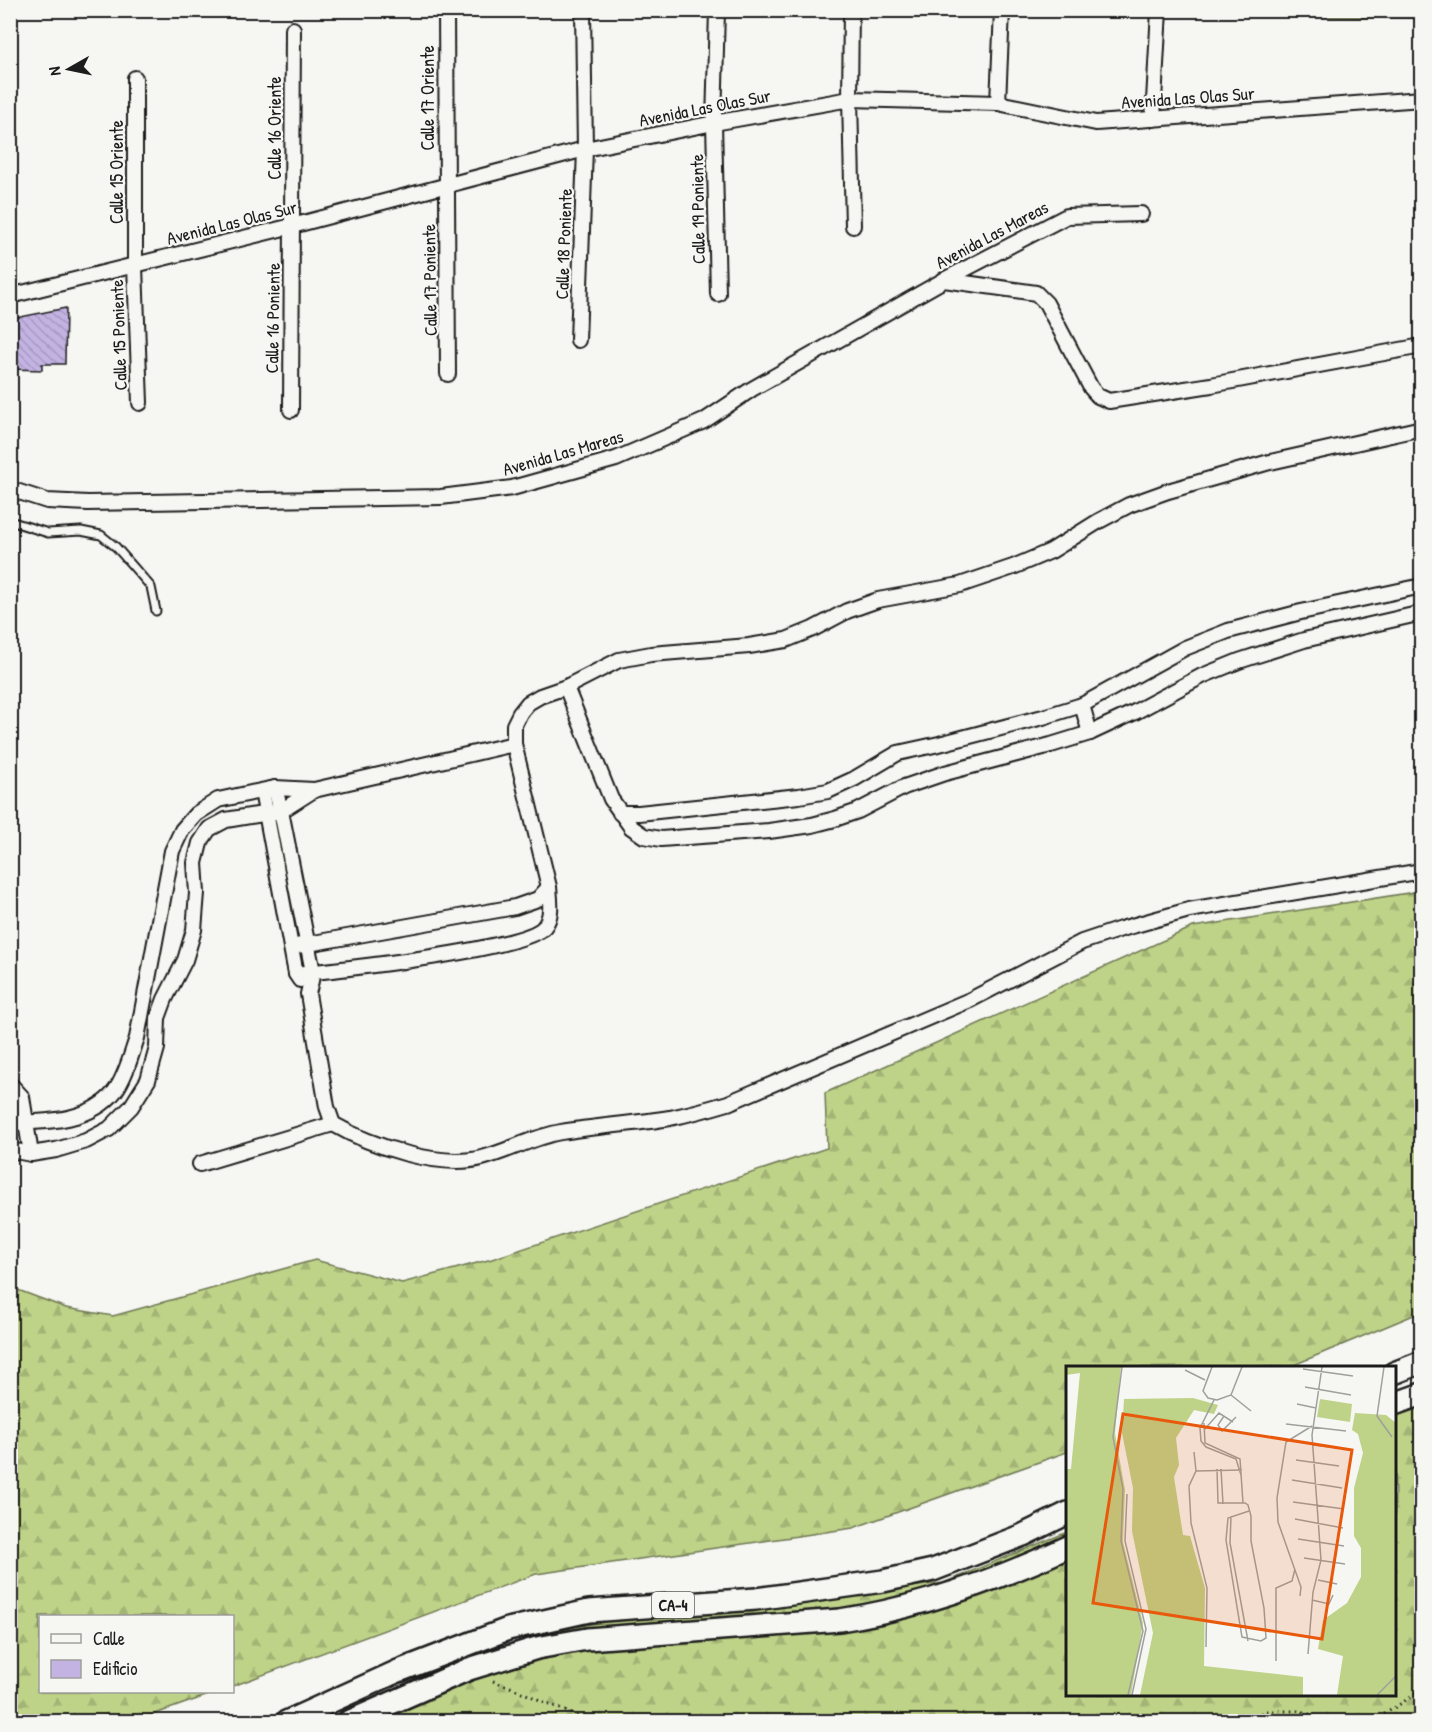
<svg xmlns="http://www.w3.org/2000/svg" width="1432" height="1732" font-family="'Patrick Hand',sans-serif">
  <defs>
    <pattern id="forest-firs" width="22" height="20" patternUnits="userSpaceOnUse" patternTransform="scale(1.5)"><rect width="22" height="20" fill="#bed288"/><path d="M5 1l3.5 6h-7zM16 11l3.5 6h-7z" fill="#a3b475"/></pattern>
    <pattern id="building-back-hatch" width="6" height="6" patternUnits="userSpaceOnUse" patternTransform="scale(1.5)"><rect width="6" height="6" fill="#c3b3e3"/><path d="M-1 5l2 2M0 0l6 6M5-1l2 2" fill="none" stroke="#a799c2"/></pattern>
  </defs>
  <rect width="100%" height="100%" fill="#f6f6f2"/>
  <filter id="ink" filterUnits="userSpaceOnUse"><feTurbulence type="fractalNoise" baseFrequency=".0167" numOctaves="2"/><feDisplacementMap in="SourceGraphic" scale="12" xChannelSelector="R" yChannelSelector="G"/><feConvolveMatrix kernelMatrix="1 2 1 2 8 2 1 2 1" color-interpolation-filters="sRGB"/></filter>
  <g filter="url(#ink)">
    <g fill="url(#forest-firs)" stroke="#6d7752" stroke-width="1.5">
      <polygon points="1286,11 1421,11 1421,18 1291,16"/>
      <polygon points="1421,891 1421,1312 1289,1367 1068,1368 1067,1452 853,1528 536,1574 233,1686 232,1616 40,1616 40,1692 217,1692 141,1719 119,1722 11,1721 11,1286 18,1290 66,1308 113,1316 315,1260 402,1283 492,1259 827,1148 825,1093 1193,927"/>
      <polygon points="1421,1381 1421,1721 318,1722 560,1629 672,1611 822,1597 943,1583 1067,1532 1068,1694 1394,1694 1395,1393"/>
    </g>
    <polygon fill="url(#building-back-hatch)" stroke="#1c1c1c" stroke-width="1.5" points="66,308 65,364 42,364 42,370 10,369 10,319"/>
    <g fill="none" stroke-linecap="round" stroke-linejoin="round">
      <g stroke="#1c1c1c" stroke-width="11">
        <polyline id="service" points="10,521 48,533 81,531 101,535 116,547 151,587 156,611"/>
      </g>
      <g stroke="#1c1c1c" stroke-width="18">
        <g id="minor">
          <polyline points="446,10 448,374"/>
          <polyline points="717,10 714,123 718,294"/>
          <polyline points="851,10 850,99 853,226"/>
          <polyline points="135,78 135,266 140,403"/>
          <polyline points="998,103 1002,10"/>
          <polyline points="1153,119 1159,10"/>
          <polyline points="944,280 1036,293 1046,303 1091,388 1098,396 1109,401 1211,385 1422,346"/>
          <polyline points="10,296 292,226 585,149 714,123 850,99 998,103 1096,123 1422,99"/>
          <polyline points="578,340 585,149 583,10"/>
          <polyline points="291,410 293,29"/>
          <polyline points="10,489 47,501 88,503 441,497 512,488 616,459 704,421 752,389 944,280 1067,216 1141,214"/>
          <polyline points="566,687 611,799 631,827 644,836 661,839 769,831 812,825 835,819 858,811 904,787 945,773 1051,745 1090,733 1135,712 1202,676 1239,661 1304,640 1422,613"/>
          <polyline points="1082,705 1090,733"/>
          <path d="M 275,788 L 281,811 L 313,972 L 308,994 L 327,1107 L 333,1124 C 371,1146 439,1169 482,1158 C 509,1151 533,1137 561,1132 C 597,1126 634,1124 670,1118 C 689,1114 708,1109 728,1103 L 970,1000 L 1082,942 L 1121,929 L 1189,910 L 1422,871"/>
          <polyline points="262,791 296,974 300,980"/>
          <polyline points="620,813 639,813 799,796 828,791 854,779 898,753 939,744 1043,717 1082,705 1185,648 1228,631 1301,612 1422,586"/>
          <polyline points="291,947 515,907 538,899 549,887"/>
          <path d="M 296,974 C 334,970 526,950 544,927 C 553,916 550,900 549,887 L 514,744 L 514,725 L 520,713 L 528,703 L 540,696 L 566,687 L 619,660 L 651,654 L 749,646 L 786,640 L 813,629 L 847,611 L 878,600 L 960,585 L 1013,567 L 1051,551 L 1099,521 L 1129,505 L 1168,491 L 1266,463 L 1422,428"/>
          <polyline points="10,1084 22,1097 31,1154"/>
          <path d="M 10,1123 C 46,1122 91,1122 115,1091 C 126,1076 131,1055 137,1038 L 172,851 L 182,830 L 196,814 L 218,800 L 275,788 L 314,790 L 514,744"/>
          <polyline points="10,1150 31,1154 56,1150 86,1141 109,1129 131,1107 148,1080 157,1048 158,1018 165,999 185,960 194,930 197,893 195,863 200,843 209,829 226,820 281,811 314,790"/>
          <polyline points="200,1164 333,1124"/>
        </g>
      </g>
      <g stroke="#1c1c1c" stroke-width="26">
        <g id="trunk">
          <polyline points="1394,1373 1422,1362"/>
          <polyline points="1394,1404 1422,1394"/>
          <polyline points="286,1722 396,1672 508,1629 589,1611 756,1599 883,1581 933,1570 1023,1535 1068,1513"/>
          <path d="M 348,1722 L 469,1669 L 537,1648 L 587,1639 L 840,1620 C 919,1608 995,1581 1068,1547"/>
        </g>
      </g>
      <g stroke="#1c1c1c" stroke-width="3" stroke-dasharray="1.5 4.5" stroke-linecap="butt">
        <polyline points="493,1681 510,1687 579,1717 584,1722"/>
        <polyline points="1239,1722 1265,1711 1300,1711 1331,1722"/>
        <polyline points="1368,1722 1380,1717 1422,1690"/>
      </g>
      <use href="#service" stroke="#f6f6f2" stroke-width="7"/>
      <use href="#minor" stroke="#f6f6f2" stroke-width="14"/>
      <use href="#trunk" stroke="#f6f6f2" stroke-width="21"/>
    </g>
  </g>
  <g text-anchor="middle" stroke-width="4.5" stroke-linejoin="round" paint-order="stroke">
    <rect fill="#f6f6f2" stroke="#5d5d5c" stroke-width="1.5" x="652" y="1592" width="42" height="26" rx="4.5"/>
    <g font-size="16" font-weight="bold" fill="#1c1c1c">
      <text x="673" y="1611">CA-4</text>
    </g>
    <g font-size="18" fill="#1c1c1c" stroke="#f6f6f2">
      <text transform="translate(428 98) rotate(-90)" y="6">Calle 17 Oriente</text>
      <text transform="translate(1188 98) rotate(-4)" y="6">Avenida Las Olas Sur</text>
      <text transform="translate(705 108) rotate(-11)" y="6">Avenida Las Olas Sur</text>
      <text transform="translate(275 128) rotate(-90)" y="6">Calle 16 Oriente</text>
      <text transform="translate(117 172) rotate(-90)" y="6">Calle 15 Oriente</text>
      <text transform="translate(698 209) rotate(-91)" y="6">Calle 19 Poniente</text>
      <text transform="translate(232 223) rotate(-14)" y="6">Avenida Las Olas Sur</text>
      <text transform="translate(992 235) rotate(-28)" y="6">Avenida Las Mareas</text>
      <text transform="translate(564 244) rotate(-88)" y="6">Calle 18 Poniente</text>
      <text transform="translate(430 280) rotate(-91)" y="6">Calle 17 Poniente</text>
      <text transform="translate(273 318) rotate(-89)" y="6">Calle 16 Poniente</text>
      <text transform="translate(119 335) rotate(-92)" y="6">Calle 15 Poniente</text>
      <text transform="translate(563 453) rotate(-16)" y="6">Avenida Las Mareas</text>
    </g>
  </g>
  <g transform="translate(1066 1366)">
    <rect width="330" height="330" fill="#f6f6f2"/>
    <path d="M 254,33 L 286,38 L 284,56 L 251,51 Z" fill="#bed288"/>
    <path d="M 0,1 L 55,1 L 49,67 L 59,124 L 57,176 L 77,257 L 65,329 L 0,329 L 0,103 L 5,103 L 14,7 L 0,9 ZM 127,32 L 152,39 L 148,48 L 128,44 L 110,72 L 113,99 L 108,111 L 117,169 L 124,170 L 139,222 L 138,300 L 237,311 L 237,329 L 74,329 L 87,267 L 66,165 L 67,122 L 56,67 L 58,33 ZM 289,47 L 320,49 L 330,57 L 330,329 L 271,329 L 277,290 L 252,283 L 257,254 L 281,237 L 295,211 L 295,182 L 288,170 L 288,122 L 297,87 L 292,68 L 286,64 Z" fill="#bed288"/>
    <path fill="none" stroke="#9f9f9c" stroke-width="1.5" d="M 56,1 L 47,71 L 57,123 L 55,175 L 77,265 L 62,329M 146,1 L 137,25 L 142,32 L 151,34 L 165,29 L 176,1M 318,1 L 311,50 L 326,71M 237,3 L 287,10M 119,4 L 139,14M 239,21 L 285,29M 165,29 L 185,45M 148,34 L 134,62 L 135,75 L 140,81 L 170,93 L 175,109M 231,38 L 250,42M 158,50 L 152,59 L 156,65 L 170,51M 138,57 L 139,77 L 174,93 L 177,137M 220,58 L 280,65M 138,64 L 153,47 L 167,56M 247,79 L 273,82M 128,86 L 130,105M 230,94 L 273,100M 151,103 L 152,137 L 179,137 L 182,139 L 185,150 L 185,175 L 198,242 L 200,272 L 195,275 L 176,271 L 160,174 L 162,152 L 183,145M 155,103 L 157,138M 226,114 L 276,122M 61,128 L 59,175 L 80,263 L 66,329M 227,136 L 278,143M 165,150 L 164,177 L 182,275M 229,153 L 277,162M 232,173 L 278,180M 238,192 L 279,198M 252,214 L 271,218M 234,230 L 235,221 L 212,156 L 211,132 L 220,76 L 246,60M 246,234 L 263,238 L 267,229M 140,281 L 141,222 L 125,157 L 123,120 L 130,105 L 176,104M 242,288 L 247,226 L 255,194 L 246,69 L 256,1M 210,295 L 210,222 L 226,215 L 229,203M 311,329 L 330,310"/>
    <path fill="#e8590c" fill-opacity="0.15" stroke="#e8590c" stroke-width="3" d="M 57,48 L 286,84 L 256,273 L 27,237 Z"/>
    <rect width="330" height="330" fill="none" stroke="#1c1c1c" stroke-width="3"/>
  </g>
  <rect width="1432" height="1732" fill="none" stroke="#f6f6f2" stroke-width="36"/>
  <rect x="18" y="18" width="1396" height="1696" fill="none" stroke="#1c1c1c" stroke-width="2" filter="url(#ink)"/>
  <rect x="39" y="1615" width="195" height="78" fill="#f6f6f2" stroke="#9f9f9c" stroke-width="1.5"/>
  <rect x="51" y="1634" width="30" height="9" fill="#f6f6f2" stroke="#9f9f9c" stroke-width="1.5"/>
  <text x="93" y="1645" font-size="18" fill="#1c1c1c">Calle</text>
  <rect x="51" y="1660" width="30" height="18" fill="#c3b3e3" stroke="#9f9f9c" stroke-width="1.5"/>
  <text x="93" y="1675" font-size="18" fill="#1c1c1c">Edificio</text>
  <g transform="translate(69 69) rotate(261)" stroke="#f6f6f2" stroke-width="4.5" paint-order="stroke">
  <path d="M0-4.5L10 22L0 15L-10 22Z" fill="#1c1c1c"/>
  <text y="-9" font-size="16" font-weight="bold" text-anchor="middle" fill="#1c1c1c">N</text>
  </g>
</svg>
